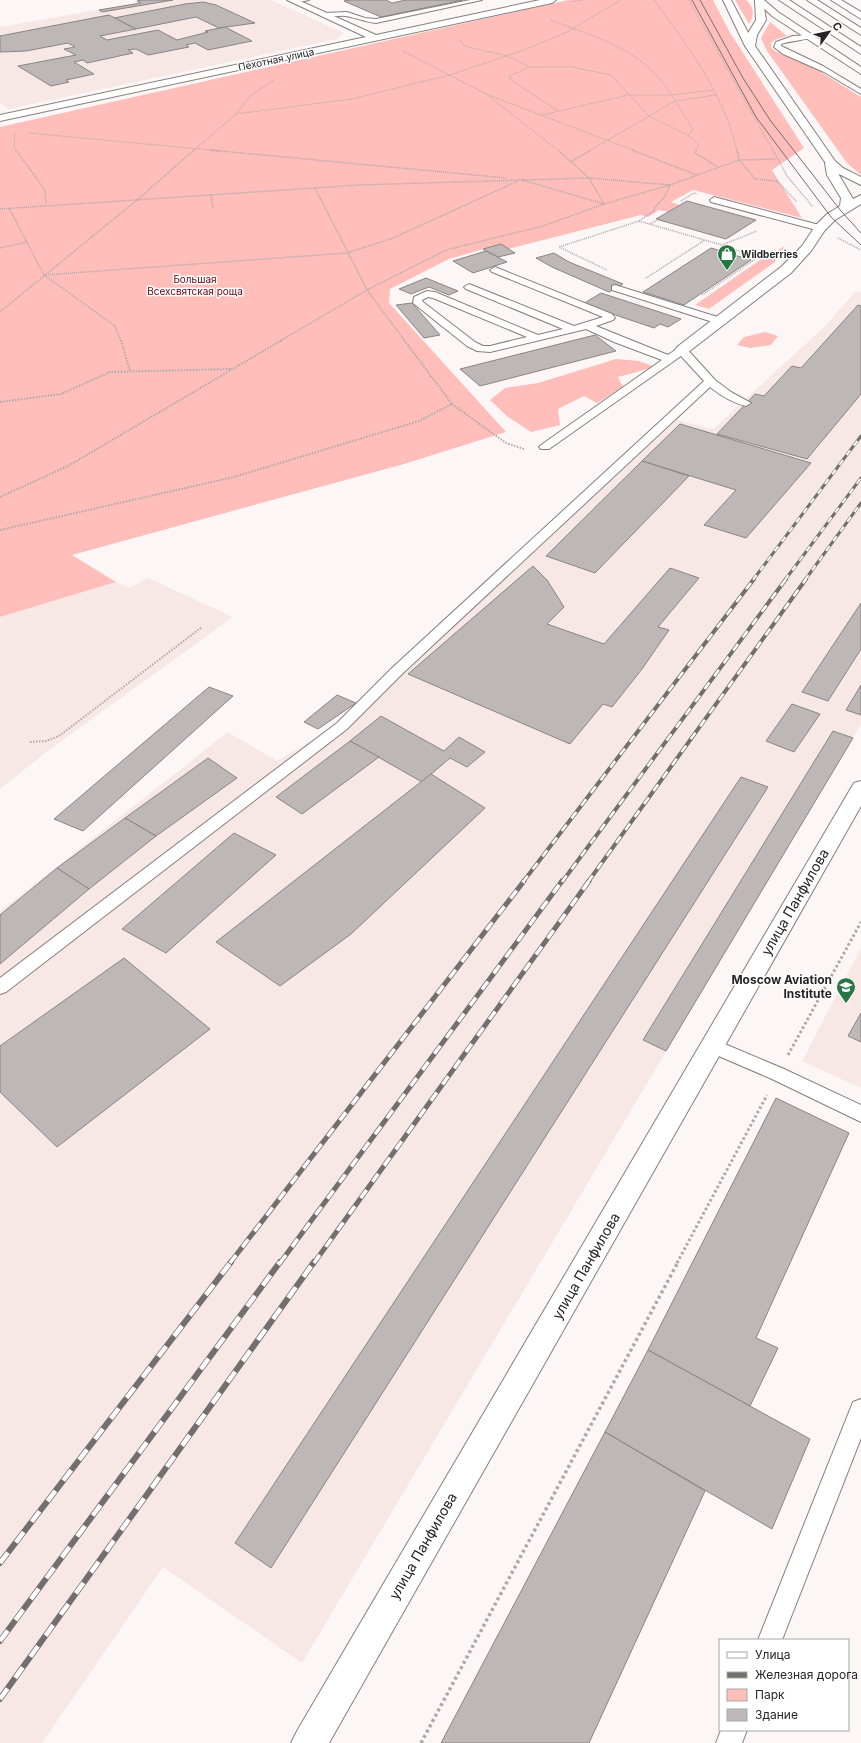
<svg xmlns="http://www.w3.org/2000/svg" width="861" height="1743" font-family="Inter,sans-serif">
  <rect width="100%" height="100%" fill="#fdf6f6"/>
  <g fill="#f7e8e6">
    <polygon points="138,0 271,0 344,33 337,39 9,109 0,103 0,27 136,3 134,1"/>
    <polygon points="856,291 861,292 861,724 302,1663 163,1567 42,1743 0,1743 0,911 228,732 277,761 364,709 677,420 713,429 825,326"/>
    <polygon points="148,578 233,617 49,750 0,789 0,617 116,582 129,588"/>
    <polygon points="861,948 861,1088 802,1061"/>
  </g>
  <g fill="#ffbeb9">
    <polygon points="568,0 713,0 729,31 804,148 772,170 802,218 693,190 671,202 679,205 668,212 659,210 648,217 641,215 508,249 501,244 449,259 390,289 389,303 506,432 404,464 72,555 116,582 0,617 0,127"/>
    <path d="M 735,0 L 746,0 C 754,7 755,15 749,24 Z"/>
    <polygon points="770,22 787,36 774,40 771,43 771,47 775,51 808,64 861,97 861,175 847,163 767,51 761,38"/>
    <polygon points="785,246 775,262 709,309 695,305 763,258"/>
    <polygon points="765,332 778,336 771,345 750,348 737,345 744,337"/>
    <polygon points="616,359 639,361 655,367 618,377 623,387 597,403 584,396 558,409 560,425 531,432 508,417 490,400 505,388 538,383"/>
  </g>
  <g fill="#bdb7b7" stroke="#8a8484">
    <polygon points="143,0 173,0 102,12 99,10 141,3 137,1"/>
    <polygon points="350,0 386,0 392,3 406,0 463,0 381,17 344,1"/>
    <polygon points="203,2 216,5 255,23 219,28 196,17 136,29 114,18 185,4"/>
    <polygon points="109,15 136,29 100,36 107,40 158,30 177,40 208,32 205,31 225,27 252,41 208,50 195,43 186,45 189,47 148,55 136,49 128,50 133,53 87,63 83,60 74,62 94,74 66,80 69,82 51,86 18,66 76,55 64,49 75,47 68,43 26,51 0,52 0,36"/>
    <polygon points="687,201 756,220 726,239 656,219"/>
    <polygon points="501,244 515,253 498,257 483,249"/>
    <polygon points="711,248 751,260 684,305 643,292"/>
    <polygon points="486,251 507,262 473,273 453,261"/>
    <polygon points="554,253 569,262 623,284 609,292 552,267 536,258"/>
    <polygon points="426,278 458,291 449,295 429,287 411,294 399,289"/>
    <polygon points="601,293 681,319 668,327 660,324 654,328 583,304"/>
    <polygon points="412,303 440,335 424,338 396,305"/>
    <polygon points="858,305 861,306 861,394 807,459 717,434 755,394 764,396 792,366 801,368"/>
    <polygon points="595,335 616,351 480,386 460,369"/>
    <polygon points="680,424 811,463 746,538 704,525 736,490 642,461"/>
    <polygon points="642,461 689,476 595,573 546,556"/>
    <polygon points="533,566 547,580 564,607 547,624 604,644 670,568 699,578 658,627 669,630 642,669 612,707 603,704 570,744 408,674"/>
    <polygon points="861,603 861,649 828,701 802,692"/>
    <polygon points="861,685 861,715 846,710"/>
    <polygon points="209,687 233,696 83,831 54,819"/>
    <polygon points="337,695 356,703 318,729 304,722"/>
    <polygon points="792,704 820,714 794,752 766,741"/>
    <polygon points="381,716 444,751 459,737 485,752 467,767 450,758 422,782 350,741"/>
    <polygon points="833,731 853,738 666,1051 643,1040"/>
    <polygon points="350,741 379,757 302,814 276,797"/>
    <polygon points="208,758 237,778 156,836 125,818"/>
    <polygon points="431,774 485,808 351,934 280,986 216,942"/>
    <polygon points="741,777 768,787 271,1568 235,1543"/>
    <polygon points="125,818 156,836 89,889 57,868"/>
    <polygon points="234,833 276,855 166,953 122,929"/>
    <polygon points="57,868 89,889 0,964 0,915"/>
    <polygon points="124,958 210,1029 57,1147 0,1092 0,1046"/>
    <polygon points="861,1013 861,1042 848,1036"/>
    <polygon points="776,1098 849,1133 756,1338 778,1348 750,1406 648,1350"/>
    <polygon points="648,1350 810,1439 772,1529 605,1432"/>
    <polygon points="605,1432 705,1491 589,1743 441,1743"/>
  </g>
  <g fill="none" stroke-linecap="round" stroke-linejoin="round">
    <g stroke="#857f7e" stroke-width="2">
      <g id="lane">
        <polygon points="296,0 309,0 294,3 293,2"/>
        <path d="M 470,0 L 482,0 L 376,23 C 365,22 355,17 345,16 C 338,15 327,19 321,15 L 324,13 L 347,12 L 365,18 L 376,19 Z"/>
        <path d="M 793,36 L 809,35 L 812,37 C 807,40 789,41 781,44 L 781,46 L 823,66 L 861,89 L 861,94 L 824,72 L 783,54 L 774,47 L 776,42 Z"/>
        <polygon points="714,197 823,226 824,228 820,231 711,202 710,200"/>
        <path d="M 495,267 L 612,314 L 615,318 L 613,320 L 596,326 L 668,355 L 678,348 L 686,348 L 715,380 L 731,392 L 751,403 L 746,406 C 733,403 720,395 710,387 L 402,674 L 347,729 L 6,992 L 0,994 L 0,978 L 337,723 L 392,668 L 704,381 L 681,356 L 549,449 L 541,449 L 539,447 L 541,445 L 662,360 L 614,342 L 586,329 L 490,352 L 477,351 L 467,346 L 413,303 L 414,297 L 427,291 L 435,292 L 538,335 L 563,329 L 466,289 L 464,287 L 469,284 L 574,326 L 603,317 L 492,272 L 490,270 ZM 428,297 L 433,298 L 527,337 L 490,346 L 483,346 L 475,342 L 423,302 L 422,300 Z"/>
        <polygon points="615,285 724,319 725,321 724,323 716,323 612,290 612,286"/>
        <polygon points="713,1039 784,1069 861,1105 861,1122 772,1079 707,1051 704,1046 707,1041"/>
        <polygon points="861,1399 861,1438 782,1640 758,1640 853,1402"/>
        <polygon points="721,1730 747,1730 742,1743 716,1743"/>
      </g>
    </g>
    <g stroke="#857f7e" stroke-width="2">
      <g id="street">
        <polygon points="755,0 763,0 766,20 757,35 755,46 750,49 745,46 747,35 756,20"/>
        <polygon points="831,160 837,163 839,175 853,199 861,195 861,204 835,220 825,230 811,251 791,273 687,353 677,353 675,350 677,347 781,267 802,246 816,225 827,214 840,206 841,198 827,175 825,163"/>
      </g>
    </g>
    <g stroke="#857f7e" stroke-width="2">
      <g id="secondary">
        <polygon points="287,0 298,0 376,35 540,0 556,0 552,3 0,121 0,115 366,37"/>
        <polygon points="723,0 731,0 755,46 835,161 843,168 861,177 861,185 835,172 827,165 745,46"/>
        <polygon points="755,0 764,0 778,12 861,67 861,74 772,16"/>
        <polygon points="831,0 841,0 861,12 861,19"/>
        <polygon points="861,781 861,806 329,1743 291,1743 297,1731 851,788 854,783"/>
      </g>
    </g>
    <g stroke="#857f7e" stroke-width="2">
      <g id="primary">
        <polygon points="779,0 789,0 861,47 861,54"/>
        <polygon points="807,0 817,0 861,28 861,35"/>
      </g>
    </g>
    <g stroke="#aea9a9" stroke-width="1" stroke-dasharray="1 1" stroke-linecap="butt">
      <path d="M 654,0 C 689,48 723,92 737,151"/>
      <polyline points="689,0 773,151"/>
      <polyline points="571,2 582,0"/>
      <path d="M 551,20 C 584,33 621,43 648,67 C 667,83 679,108 693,129 L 689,136 L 699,145 L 696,151"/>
      <polyline points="460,40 464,46 507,56 530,67 572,67 611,75 649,116 689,136"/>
      <polyline points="403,51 486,94 635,151"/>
      <polyline points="530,67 509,76 511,80 558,111"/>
      <polyline points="486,94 559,151"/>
      <polyline points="236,114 352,99 450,75 524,50 565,33 621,0"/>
      <polyline points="542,115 628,95 670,95 713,90"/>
      <polyline points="28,133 221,151"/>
      <polyline points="15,134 14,148 16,151"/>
      <polyline points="193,151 236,114 250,96 274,80"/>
      <polyline points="589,151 675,101 716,95"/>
    </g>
    <g stroke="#aea9a9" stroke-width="1.5" stroke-dasharray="1 1" stroke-linecap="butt">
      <polyline points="16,150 45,190 46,204"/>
      <polyline points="210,150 507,178"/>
      <polyline points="632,150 697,175"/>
      <polyline points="696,150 695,153 718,167"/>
      <polyline points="737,150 739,160 755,179 777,181 797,202"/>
      <polyline points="773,150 787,176 813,207"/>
      <polyline points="572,161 591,150"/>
      <polyline points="522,180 604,204 670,185 739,160 776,159"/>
      <polyline points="315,188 367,290 405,341"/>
      <polyline points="211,195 213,208"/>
      <polyline points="681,201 694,193 697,194"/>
      <polyline points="9,208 44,275 115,326 121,341"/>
      <polyline points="0,209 359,185 589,178 670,185 664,198 654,208 655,210 639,221 559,247 607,270"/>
      <polyline points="639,221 722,245 757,231"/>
      <polyline points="650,224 659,219"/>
      <polyline points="838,238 861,250"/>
      <polyline points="0,248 27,242"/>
      <polyline points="44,275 347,253 393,238 518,181"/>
      <polyline points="646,278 705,240"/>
      <polyline points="702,295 757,258 723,245"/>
      <polyline points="0,312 137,200 194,150"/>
      <polyline points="280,341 367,290 446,250 543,226 604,204 589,178 558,150"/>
    </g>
    <g stroke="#aea9a9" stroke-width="2" stroke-dasharray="1.5 1.5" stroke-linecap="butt">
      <polyline points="121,340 130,371"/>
      <polyline points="0,402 61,394 110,372 232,369"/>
      <polyline points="452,404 506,443 524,449"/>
      <polyline points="0,497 68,466 282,340"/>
      <polyline points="0,530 234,477 419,421 452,404 404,340"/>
      <polyline points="30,742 46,741 59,736 202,627"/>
    </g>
    <g stroke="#aea9a9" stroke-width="3" stroke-dasharray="2.5 2.5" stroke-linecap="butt">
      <polyline points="788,1055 861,922"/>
      <polyline points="677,1263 767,1095"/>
    </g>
    <polyline stroke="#aea9a9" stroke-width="3.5" stroke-dasharray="3 3" stroke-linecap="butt" points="421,1743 678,1262"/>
    <use href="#lane" fill="#fff" fill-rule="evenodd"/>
    <use href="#street" fill="#fff" fill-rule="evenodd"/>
    <use href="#secondary" fill="#fff" fill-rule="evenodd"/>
    <use href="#primary" fill="#fff" fill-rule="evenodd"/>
    <g stroke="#736f6f" stroke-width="1">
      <polyline points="692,0 756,117 831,217 861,245"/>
      <polyline points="700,0 743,78 770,120 841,211 861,233"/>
    </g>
    <g stroke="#736f6f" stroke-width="3">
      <g id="rail-far3">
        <polyline points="753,580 861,436"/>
        <polyline points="785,580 861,478"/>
        <polyline points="805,580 861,503"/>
      </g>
    </g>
    <g stroke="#736f6f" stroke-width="4">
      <g id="rail-far2">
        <polyline points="523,882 754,579"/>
        <polyline points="562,882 786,579"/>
        <polyline points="588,882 806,579"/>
      </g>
    </g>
    <g stroke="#736f6f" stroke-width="5">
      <g id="rail-far1">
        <polyline points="230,1263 524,881"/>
        <polyline points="280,1263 562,881"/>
        <polyline points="314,1263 589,881"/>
      </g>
    </g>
    <g stroke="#736f6f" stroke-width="6">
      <g id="rail">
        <polyline points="0,1563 231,1262"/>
        <polyline points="0,1641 280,1262"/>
        <polyline points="0,1699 314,1262"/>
      </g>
    </g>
    <use href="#rail-far3" stroke="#fff" stroke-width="2" stroke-dasharray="6" stroke-linecap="butt"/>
    <use href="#rail-far2" stroke="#fff" stroke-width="2.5" stroke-dasharray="8" stroke-linecap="butt"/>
    <use href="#rail-far1" stroke="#fff" stroke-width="3.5" stroke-dasharray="10" stroke-linecap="butt"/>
    <use href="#rail" stroke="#fff" stroke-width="4.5" stroke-dasharray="13" stroke-linecap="butt"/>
  </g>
  <defs>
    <g id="shop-pin" transform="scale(1)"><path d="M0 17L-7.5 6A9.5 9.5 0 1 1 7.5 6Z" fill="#287645" stroke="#fff"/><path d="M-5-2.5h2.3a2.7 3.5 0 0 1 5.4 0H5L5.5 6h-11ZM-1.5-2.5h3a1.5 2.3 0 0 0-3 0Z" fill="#fff"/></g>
    <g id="university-pin" transform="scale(1)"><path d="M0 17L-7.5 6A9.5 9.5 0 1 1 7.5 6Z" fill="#287645" stroke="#fff"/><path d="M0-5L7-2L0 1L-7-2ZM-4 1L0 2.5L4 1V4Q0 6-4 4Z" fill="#fff"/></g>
  </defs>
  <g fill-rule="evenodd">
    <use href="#shop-pin" x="727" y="254"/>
    <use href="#university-pin" x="846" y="987"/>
  </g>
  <g text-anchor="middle" stroke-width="3" stroke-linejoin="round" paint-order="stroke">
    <g font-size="10" fill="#262424" stroke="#fff">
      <text transform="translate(276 59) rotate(-12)" y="4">Пехотная улица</text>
    </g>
    <g font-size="10" font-weight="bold" fill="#262424" stroke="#fff" text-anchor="start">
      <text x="741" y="258">Wildberries</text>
    </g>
    <g font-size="10" fill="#65000c" stroke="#fff">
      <text x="195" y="283">Большая<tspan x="195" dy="12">Всехсвятская роща</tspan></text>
    </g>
    <g font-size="12" font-weight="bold" fill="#262424" stroke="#fff" text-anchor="end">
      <text x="832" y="984">Moscow Aviation<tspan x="832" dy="14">Institute</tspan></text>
    </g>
    <g font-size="14" fill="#262424" stroke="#fff">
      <text transform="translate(795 902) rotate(-60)" y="5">улица Панфилова</text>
      <text transform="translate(586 1266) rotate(-60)" y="5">улица Панфилова</text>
      <text transform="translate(423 1546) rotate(-60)" y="5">улица Панфилова</text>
    </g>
  </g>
  <rect x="719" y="1639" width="130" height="92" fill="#ffffff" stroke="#a8a7a7"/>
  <rect x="727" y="1652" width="20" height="6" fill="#ffffff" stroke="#a8a7a7"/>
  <text x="755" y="1659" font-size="12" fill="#262424">Улица</text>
  <rect x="727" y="1672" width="20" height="6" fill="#736f6f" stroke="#a8a7a7"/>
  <text x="755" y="1679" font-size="12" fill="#262424">Железная дорога</text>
  <rect x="727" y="1689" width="20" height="12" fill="#ffbeb9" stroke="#a8a7a7"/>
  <text x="755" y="1699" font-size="12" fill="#262424">Парк</text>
  <rect x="727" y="1709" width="20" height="12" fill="#bdb7b7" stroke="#a8a7a7"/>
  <text x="755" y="1719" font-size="12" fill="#262424">Здание</text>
  <g transform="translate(829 32) rotate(57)" stroke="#ffffff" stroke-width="3" paint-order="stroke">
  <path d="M0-3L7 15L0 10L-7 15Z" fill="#262424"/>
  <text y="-6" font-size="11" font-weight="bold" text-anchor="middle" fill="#262424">С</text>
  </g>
</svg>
